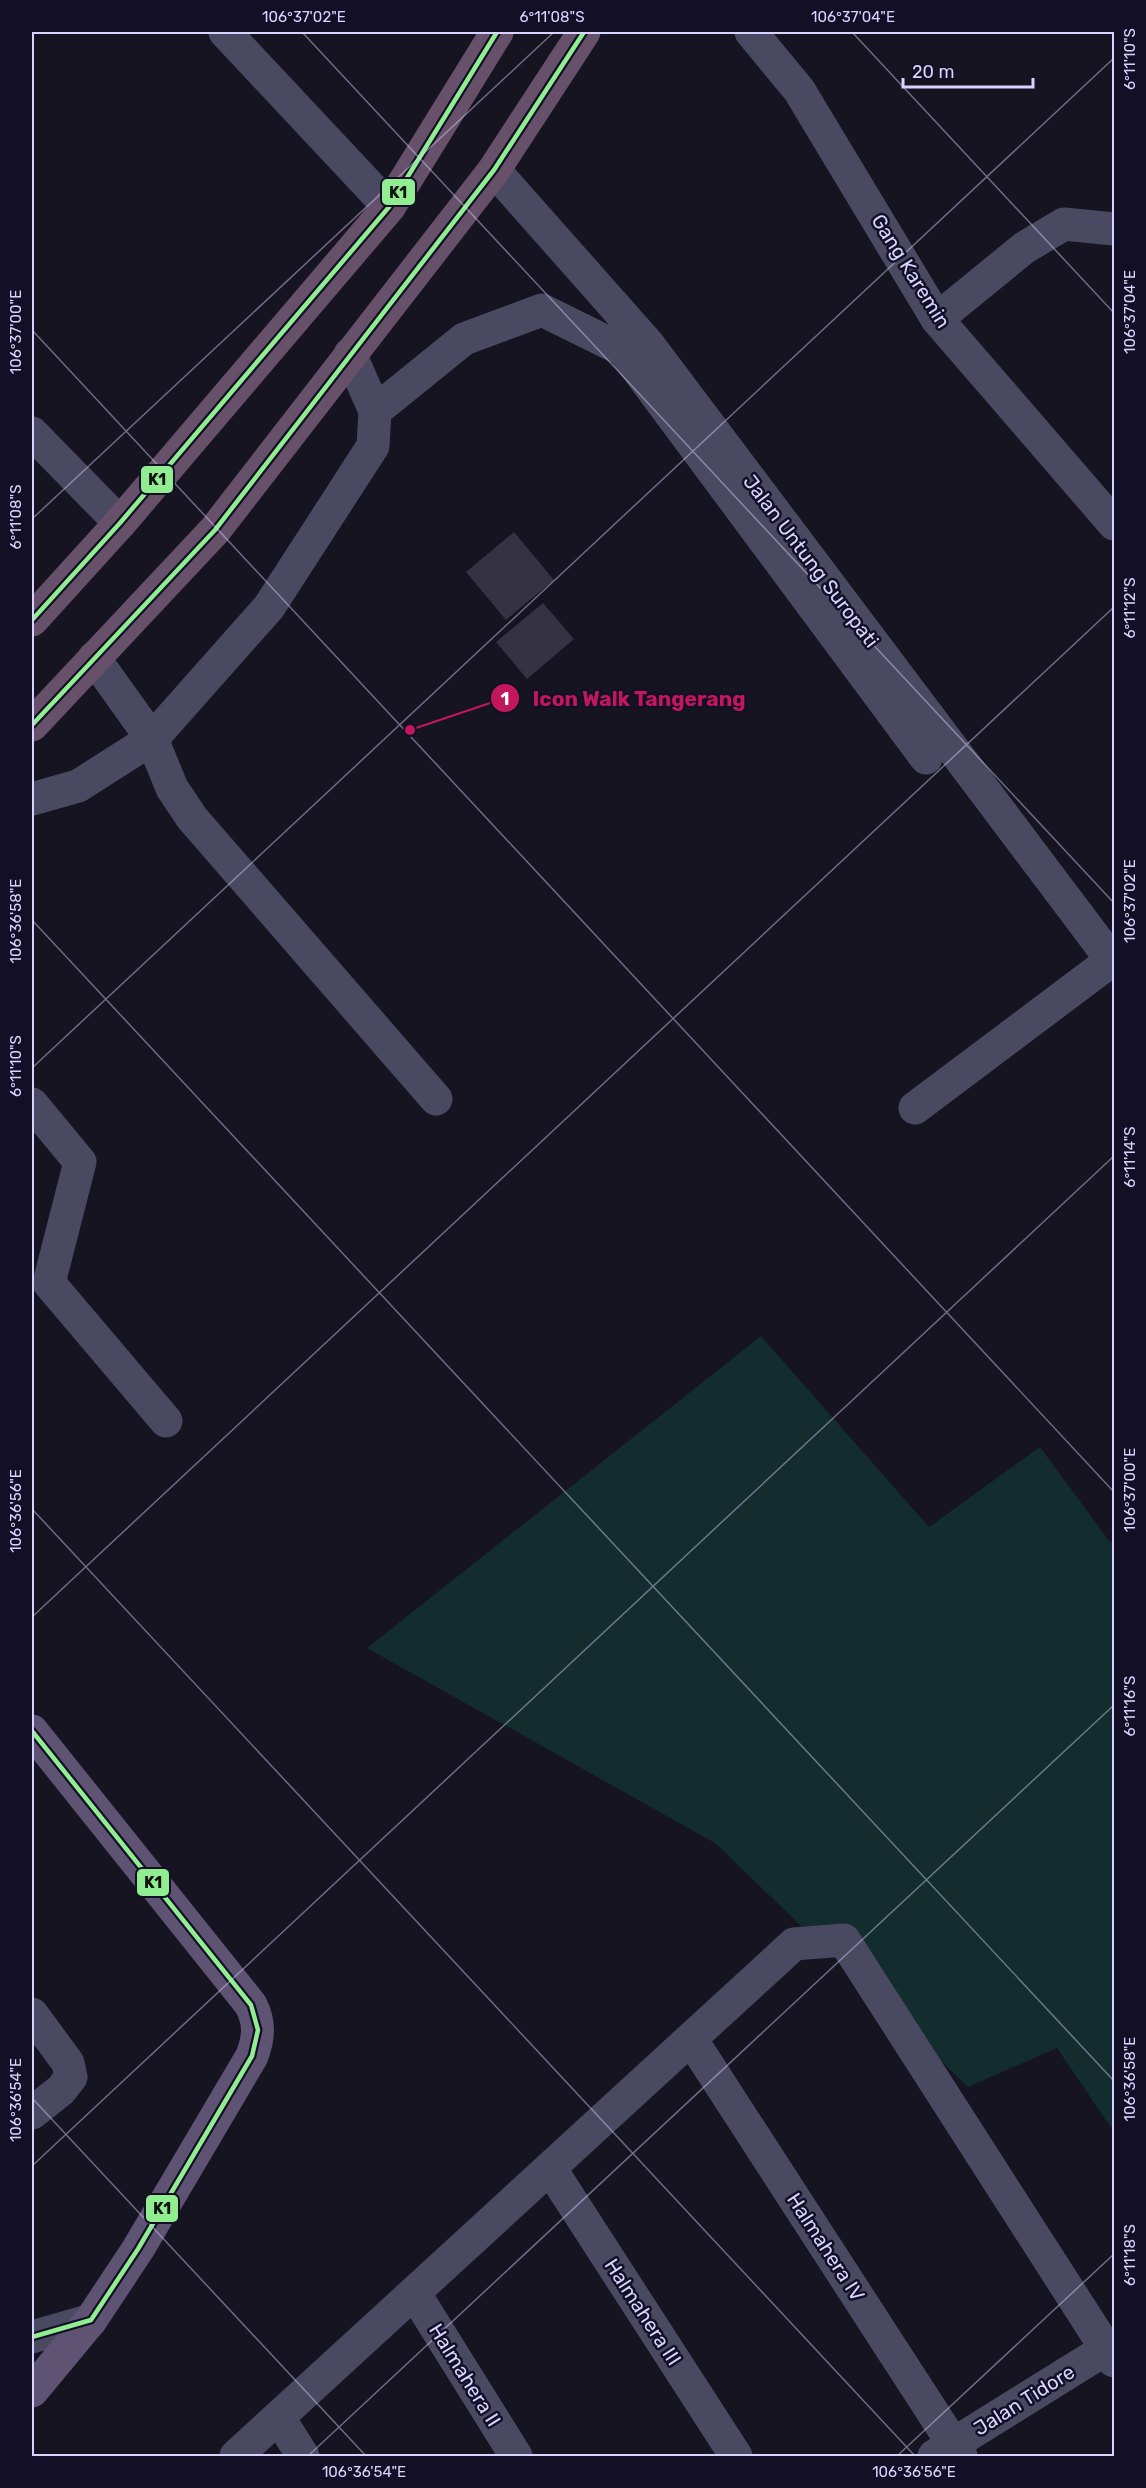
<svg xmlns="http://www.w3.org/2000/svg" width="1146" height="2488" font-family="Rubik,sans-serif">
  <rect width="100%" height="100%" fill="#161421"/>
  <polygon fill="#132c2d" points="761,1336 929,1527 1040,1447 1110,1542 1114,1540 1114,2132 1057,2048 968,2087 715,1843 367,1648"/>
  <g fill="#343243">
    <polygon points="514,532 554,580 506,620 466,572"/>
    <polygon points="543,603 574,639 527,679 496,642"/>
  </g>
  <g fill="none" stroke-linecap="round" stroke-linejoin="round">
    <g stroke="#4a4962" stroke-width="33">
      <polyline points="225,32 389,207"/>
      <polyline points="751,32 799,90 937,319 1114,524"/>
      <polyline points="494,170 648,344 1114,963"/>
      <polyline points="937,319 1024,248 1064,224 1114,229"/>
      <polyline points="375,411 464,339 542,310 623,350 926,758"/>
      <polyline points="32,433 120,523"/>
      <polyline points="94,658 152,739 172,788 192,818 436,1099"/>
      <polyline points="32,799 78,786 152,739 269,607 373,446 375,411 350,354"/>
      <polyline points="32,1104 80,1162 49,1283 166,1421"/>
      <polyline points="915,1108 1112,960"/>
      <polyline points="32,2014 68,2063 71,2077 61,2090 32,2113"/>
      <polyline points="691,2039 961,2456"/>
      <polyline points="550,2168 736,2456"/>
      <polyline points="415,2294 516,2456"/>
      <polyline points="32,2337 91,2320"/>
      <polyline points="279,2418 303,2456"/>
      <polyline points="236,2456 794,1944 844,1940 1114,2361"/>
      <polyline points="934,2456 1114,2344"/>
    </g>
    <path stroke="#5e5373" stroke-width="33" d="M 32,1731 L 251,2005 C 260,2023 259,2037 252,2056 L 138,2249 L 91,2320 L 32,2391"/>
    <g stroke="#67516a" stroke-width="33">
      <polyline points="32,620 120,523 389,207 497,32"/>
      <polyline points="32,725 215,530 494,170 584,32"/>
    </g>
    <g stroke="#130f26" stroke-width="9">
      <g id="bus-1">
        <polyline points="32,620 120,523 389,207 497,32"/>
        <polyline points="32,725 215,530 494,170 584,32"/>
        <polyline points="32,1731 251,2005 258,2030 252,2056 138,2249 91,2320 32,2337"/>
      </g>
    </g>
    <use href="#bus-1" stroke="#90ee90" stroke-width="4.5"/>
  </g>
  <path fill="none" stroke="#d9d4ff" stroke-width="1.5" stroke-opacity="0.45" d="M 302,32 L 1114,903M 852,32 L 1114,313M 32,330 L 1114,1492M 32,519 L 554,32M 32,920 L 1114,2081M 32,1068 L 1114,58M 32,1509 L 915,2456M 32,1617 L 1114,607M 32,2098 L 366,2456M 32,2166 L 1114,1156M 308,2456 L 1114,1705M 897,2456 L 1114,2254"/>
  <g text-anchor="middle" stroke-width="5" stroke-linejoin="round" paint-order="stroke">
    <g font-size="20" fill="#d9d4ff" stroke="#130f26">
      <text transform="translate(911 271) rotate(58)" y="7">Gang Karemin</text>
      <text transform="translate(811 561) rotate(53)" y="7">Jalan Untung Suropati</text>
      <text transform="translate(826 2247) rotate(57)" y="7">Halmahera IV</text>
      <text transform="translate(643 2312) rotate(57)" y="7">Halmahera III</text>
      <text transform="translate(465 2375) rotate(58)" y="7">Halmahera II</text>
      <text transform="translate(1024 2400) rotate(-32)" y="7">Jalan Tidore</text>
    </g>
  </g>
  <path fill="none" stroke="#c2185b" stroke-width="2" d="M410 730L505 698"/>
  <g fill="#c2185b" stroke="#130f26" stroke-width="2">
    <circle cx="410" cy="730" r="6"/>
    <circle cx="505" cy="698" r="15"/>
  </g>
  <g font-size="18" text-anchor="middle" font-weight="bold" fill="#fff">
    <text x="505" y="705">1</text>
  </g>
  <g font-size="21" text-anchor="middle" font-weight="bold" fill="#c2185b" stroke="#130f26" stroke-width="5" stroke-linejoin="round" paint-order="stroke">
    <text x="639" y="706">Icon Walk Tangerang</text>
  </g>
  <g stroke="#130f26" stroke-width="2">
    <rect x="381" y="178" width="35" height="28" rx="6" fill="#90ee90"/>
    <rect x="140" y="465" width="34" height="29" rx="6" fill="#90ee90"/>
    <rect x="136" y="1868" width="34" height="29" rx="6" fill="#90ee90"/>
    <rect x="145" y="2194" width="34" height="29" rx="6" fill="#90ee90"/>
  </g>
  <g font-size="16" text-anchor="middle" font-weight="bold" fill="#111">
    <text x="398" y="198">K1</text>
    <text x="157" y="485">K1</text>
    <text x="153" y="1888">K1</text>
    <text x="162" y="2214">K1</text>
  </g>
  <rect width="1146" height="2488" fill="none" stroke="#130f26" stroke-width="66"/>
  <path d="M903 78v9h130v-9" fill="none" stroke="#d9d4ff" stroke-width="3"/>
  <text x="912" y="78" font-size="18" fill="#d9d4ff" stroke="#130f26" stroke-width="4.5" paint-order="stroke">20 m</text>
  <rect x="33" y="33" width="1080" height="2422" fill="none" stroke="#d9d4ff" stroke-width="2"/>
  <g font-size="15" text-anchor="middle" fill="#d9d4ff">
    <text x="304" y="22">106°37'02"E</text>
    <text x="552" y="22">6°11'08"S</text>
    <text x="853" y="22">106°37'04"E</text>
    <text transform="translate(1130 59) rotate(-90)" y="5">6°11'10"S</text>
    <text transform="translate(1130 312) rotate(-90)" y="5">106°37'04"E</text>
    <text transform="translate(16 332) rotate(-90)" y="5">106°37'00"E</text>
    <text transform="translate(16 517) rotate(-90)" y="5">6°11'08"S</text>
    <text transform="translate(1130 608) rotate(-90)" y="5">6°11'12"S</text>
    <text transform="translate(1130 901) rotate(-90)" y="5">106°37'02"E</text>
    <text transform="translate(16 921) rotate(-90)" y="5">106°36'58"E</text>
    <text transform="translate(16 1066) rotate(-90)" y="5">6°11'10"S</text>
    <text transform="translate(1130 1157) rotate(-90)" y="5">6°11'14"S</text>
    <text transform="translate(1130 1490) rotate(-90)" y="5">106°37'00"E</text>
    <text transform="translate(16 1511) rotate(-90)" y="5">106°36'56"E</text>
    <text transform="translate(1130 1706) rotate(-90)" y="5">6°11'16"S</text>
    <text transform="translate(1130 2079) rotate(-90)" y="5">106°36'58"E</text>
    <text transform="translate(16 2100) rotate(-90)" y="5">106°36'54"E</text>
    <text transform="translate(1130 2255) rotate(-90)" y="5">6°11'18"S</text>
    <text x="364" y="2477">106°36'54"E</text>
    <text x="914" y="2477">106°36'56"E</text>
  </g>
</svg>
